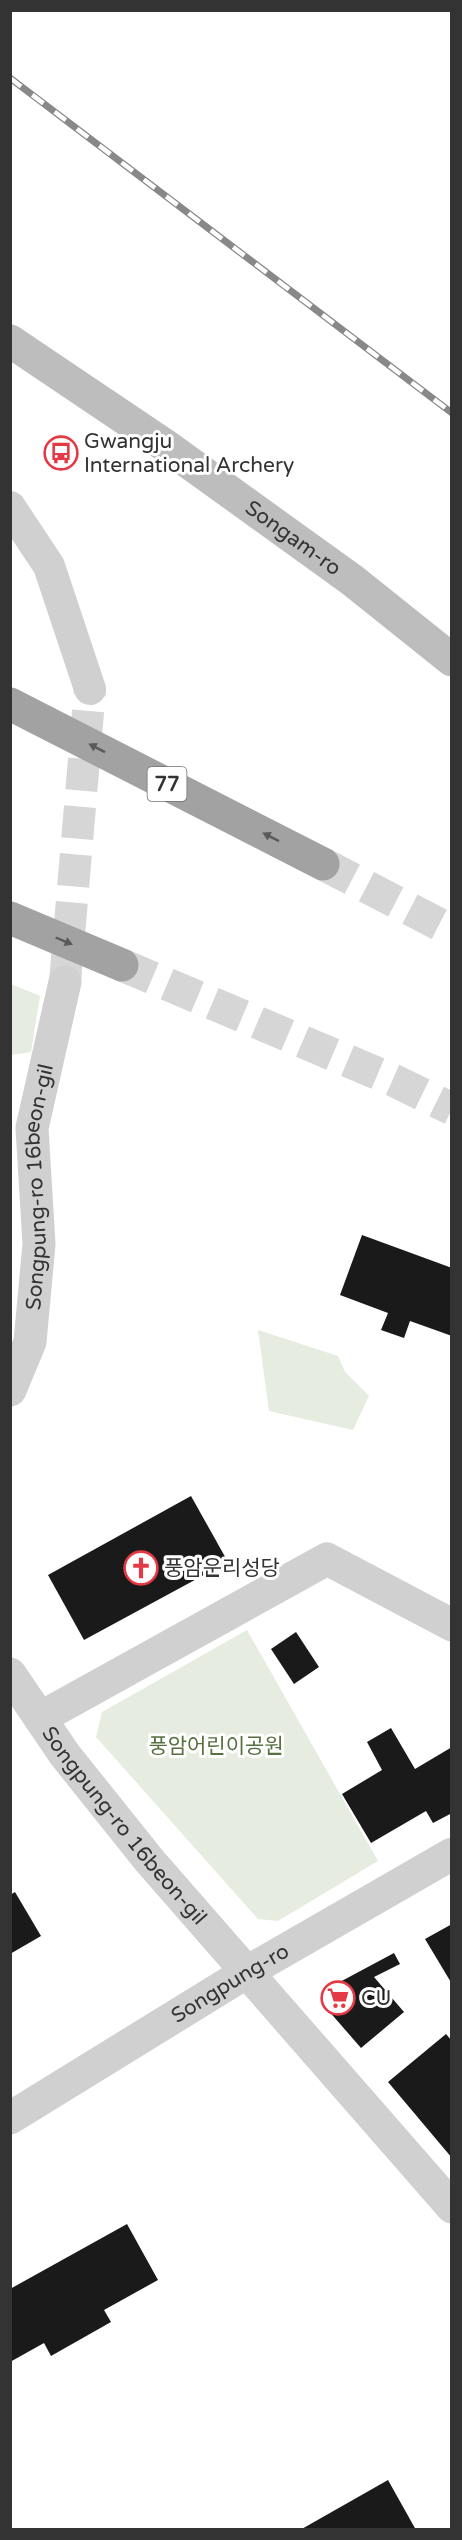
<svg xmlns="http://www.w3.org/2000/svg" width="462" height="2540" font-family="'Varela Round','Noto Sans KR',sans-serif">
  <rect width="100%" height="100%" fill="#fff"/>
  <g fill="#e6ecdf">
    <polygon points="11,984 40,996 31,1052 11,1055"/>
    <polygon points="258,1330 338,1356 345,1372 369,1396 353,1430 269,1411"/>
    <polygon points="247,1630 378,1861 278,1921 258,1919 96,1737 102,1712"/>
  </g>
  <g fill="#1a1a1a">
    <polygon points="362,1235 452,1268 452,1336 410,1321 404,1338 381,1330 388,1313 340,1295"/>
    <polygon points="191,1496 228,1562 84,1640 48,1575"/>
    <polygon points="296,1632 319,1667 294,1684 271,1649"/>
    <polygon points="391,1728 415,1769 452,1747 452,1813 433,1823 426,1811 371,1843 342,1794 382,1770 367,1742"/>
    <polygon points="15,1892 41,1936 10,1954 10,1895"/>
    <polygon points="452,1924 452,1984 425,1939"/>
    <polygon points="394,1953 400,1964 374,1977 404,2012 361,2048 321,2002 323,1991"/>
    <polygon points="446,2034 452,2041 452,2158 388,2082"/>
    <polygon points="127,2224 158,2280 104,2310 111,2322 51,2356 44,2343 10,2362 10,2289"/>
    <polygon points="388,2480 416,2530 300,2530"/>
  </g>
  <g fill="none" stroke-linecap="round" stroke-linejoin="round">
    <polyline stroke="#d6d6d6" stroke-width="32" stroke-dasharray="32 16" stroke-linecap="butt" points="65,982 90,689"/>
    <g stroke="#d6d6d6" stroke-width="33" stroke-dasharray="33 16" stroke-linecap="butt">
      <polyline points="323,864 452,931"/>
      <polyline points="122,965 393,1080 452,1109"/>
    </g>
    <polyline stroke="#d0d0d0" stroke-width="32" points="10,507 49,566 90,689"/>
    <g stroke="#d0d0d0" stroke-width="33">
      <path id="s1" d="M 10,1390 L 30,1342 L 39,1244 L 32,1128 L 65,982"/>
      <path id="s2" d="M 10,1674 L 65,1755 L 149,1860 L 452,2207"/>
      <polyline points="40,1718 327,1559 452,1625"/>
      <path id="s3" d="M 10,2118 L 247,1972 L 452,1854"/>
    </g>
    <path stroke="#bdbdbd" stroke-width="33" id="s4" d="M 10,341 L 166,446 L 352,580 L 452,660"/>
    <g stroke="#a2a2a2" stroke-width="33">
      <polyline points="10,704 323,864"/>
      <polyline points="10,918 122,965"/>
    </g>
    <g stroke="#888" stroke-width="7">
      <polyline id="rail" points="10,78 452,413"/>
    </g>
    <use href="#rail" stroke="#fff" stroke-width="4.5" stroke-dasharray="14" stroke-linecap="butt"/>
  </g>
  <defs><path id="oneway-solid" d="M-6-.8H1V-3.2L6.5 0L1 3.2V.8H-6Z" transform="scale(1.5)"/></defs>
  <g fill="#5a5a5a">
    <use href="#oneway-solid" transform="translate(97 748) rotate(-153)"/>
    <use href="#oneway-solid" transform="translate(271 837) rotate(-153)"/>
    <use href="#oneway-solid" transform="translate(64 941) rotate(23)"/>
  </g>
  <defs>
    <g id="bus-ring" transform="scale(1.725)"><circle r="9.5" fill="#fff" stroke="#e63946" stroke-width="1.5"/><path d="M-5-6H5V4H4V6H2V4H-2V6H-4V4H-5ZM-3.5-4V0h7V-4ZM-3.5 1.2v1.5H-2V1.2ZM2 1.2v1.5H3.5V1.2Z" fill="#e63946"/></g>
    <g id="church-ring" transform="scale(1.725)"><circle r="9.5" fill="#fff" stroke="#e63946" stroke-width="1.5"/><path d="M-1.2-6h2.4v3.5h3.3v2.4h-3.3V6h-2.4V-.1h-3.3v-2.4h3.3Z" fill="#e63946"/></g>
    <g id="supermarket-ring" transform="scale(1.725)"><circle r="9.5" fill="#fff" stroke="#e63946" stroke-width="1.5"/><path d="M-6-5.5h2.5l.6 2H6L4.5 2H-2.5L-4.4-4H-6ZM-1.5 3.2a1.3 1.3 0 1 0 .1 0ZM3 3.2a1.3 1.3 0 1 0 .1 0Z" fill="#e63946"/></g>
  </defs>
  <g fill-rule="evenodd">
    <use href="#bus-ring" x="61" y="453"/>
    <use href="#church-ring" x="141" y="1568"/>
    <use href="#supermarket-ring" x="338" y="1998"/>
  </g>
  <g text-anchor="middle" stroke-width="6" stroke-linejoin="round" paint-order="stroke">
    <rect fill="#fff" stroke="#707070" stroke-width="1.5" x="147.5" y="767" width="39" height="34" rx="4.5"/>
    <g font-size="20" font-weight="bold" fill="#333">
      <text x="167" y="791">77</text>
    </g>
    <g font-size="21" fill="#333" stroke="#fff" text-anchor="start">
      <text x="84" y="448">Gwangju<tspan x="84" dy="24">International Archery</tspan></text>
      <text x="164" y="1575">풍암운리성당</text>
      <text x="361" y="2005">CU</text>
    </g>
    <g font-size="21" fill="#333" stroke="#fff">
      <text dy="7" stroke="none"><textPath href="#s4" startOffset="345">Songam-ro</textPath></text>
      <text dy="7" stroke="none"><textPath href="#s1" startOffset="208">Songpung-ro 16beon-gil</textPath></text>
      <text dy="7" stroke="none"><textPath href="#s2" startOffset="190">Songpung-ro 16beon-gil</textPath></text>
      <text dy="7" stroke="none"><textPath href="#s3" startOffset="258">Songpung-ro</textPath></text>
    </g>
    <g font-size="21" fill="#56703f" stroke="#fff">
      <text x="216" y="1753">풍암어린이공원</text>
    </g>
  </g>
  <rect width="462" height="2540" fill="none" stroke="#333333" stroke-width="24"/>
</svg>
